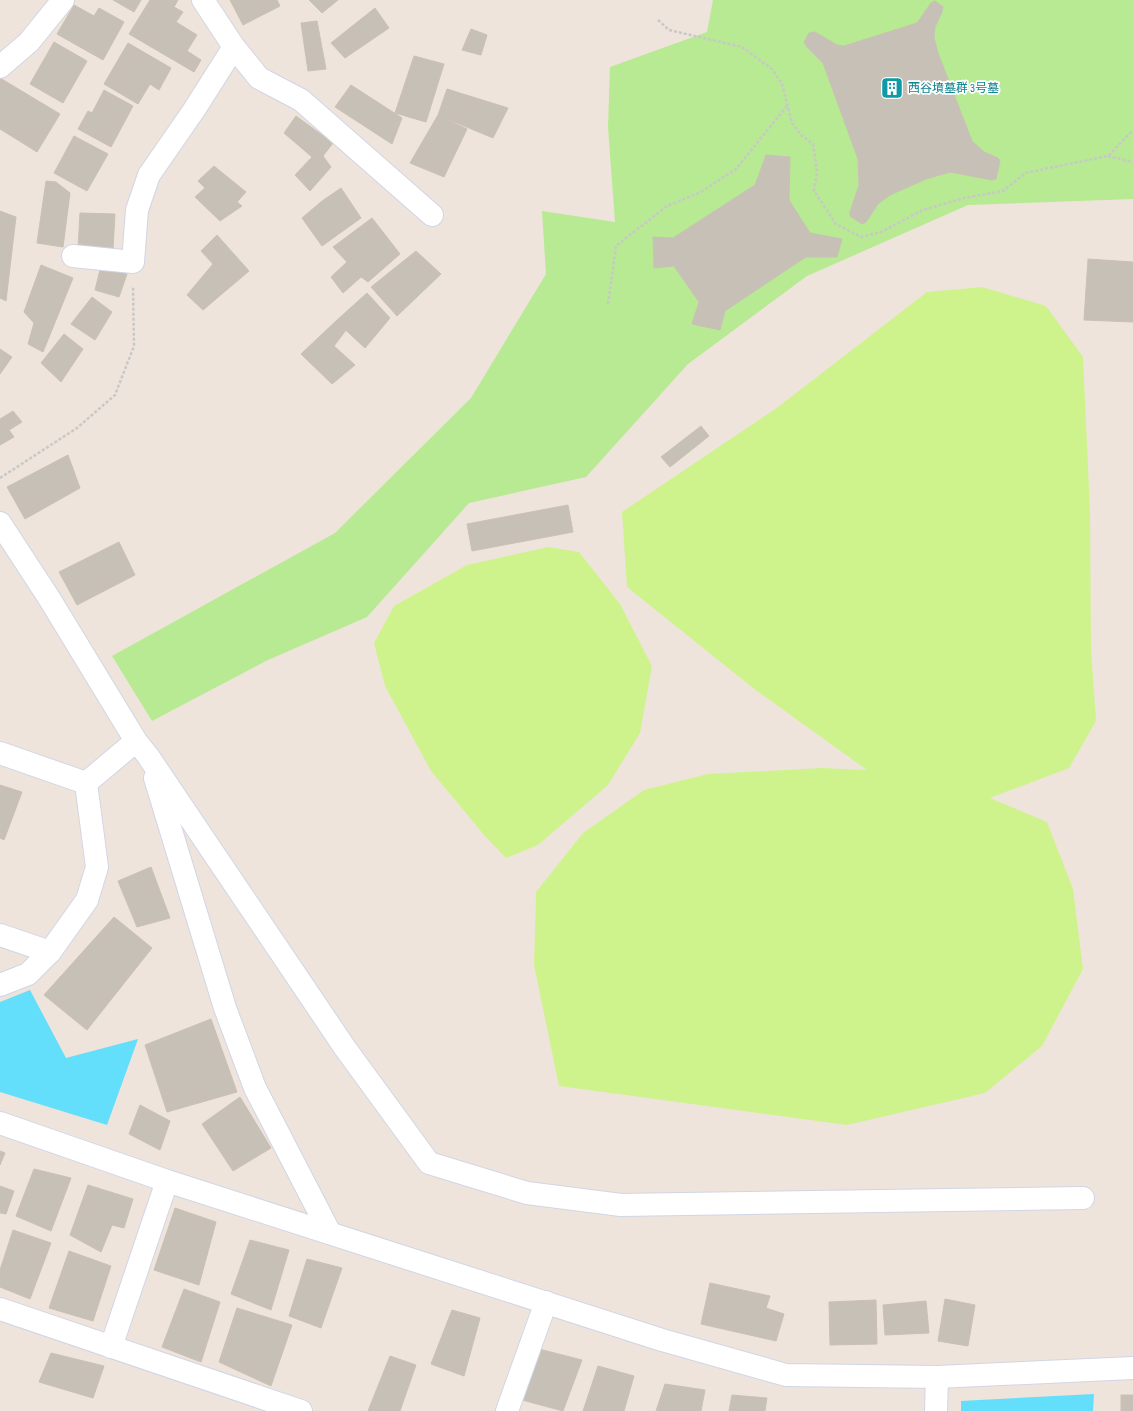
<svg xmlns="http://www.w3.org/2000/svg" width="1133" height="1411" font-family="'Sofia Sans Condensed','Noto Sans JP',sans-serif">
  <rect width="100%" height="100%" fill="#eee4db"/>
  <polygon fill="#b7ea92" points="713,0 1133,0 1133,199 968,205 807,276 688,364 586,477 469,503 367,617 268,660 152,721 112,656 335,533 471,398 546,274 542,211 615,222 608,127 610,67 707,32"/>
  <g fill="#cff38c">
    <polygon points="982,287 1046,306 1083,357 1090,511 1091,648 1096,721 1069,768 990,798 1047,822 1073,889 1083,969 1042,1046 985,1093 847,1125 559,1086 534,965 536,892 583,833 644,790 708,774 822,768 867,770 753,688 627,587 622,512 778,407 927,292"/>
    <polygon points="548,547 579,552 620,604 652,666 640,733 608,785 538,845 506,858 484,835 431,771 385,686 374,643 394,606 467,565"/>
  </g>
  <g fill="#63defb">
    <polygon points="30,990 66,1058 138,1039 107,1125 0,1092 0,1002"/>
    <polygon points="1094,1394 1093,1411 961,1411 961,1401"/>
  </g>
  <g fill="#c6c0b7" stroke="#cac1b4">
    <polygon points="113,0 141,0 134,12"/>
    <polygon points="150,0 178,0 174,7 183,12 176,22 197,35 187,51 201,60 194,72 129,34"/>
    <polygon points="230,0 277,0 280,6 243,25"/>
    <polygon points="309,0 338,0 322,13"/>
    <polygon points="935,1 943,7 942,12 935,27 934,38 938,53 972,141 984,152 998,158 1000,161 996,179 992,180 950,172 926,179 890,195 878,204 866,222 862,224 850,216 850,212 859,185 858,159 823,63 808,48 804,42 809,33 815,32 837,45 844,46 917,23 931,3"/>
    <polygon points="74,5 94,16 99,8 124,22 103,60 57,34"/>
    <polygon points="375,8 389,28 345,58 331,43"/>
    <polygon points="317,21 326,69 308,71 301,23"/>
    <polygon points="471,29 487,35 481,55 462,50"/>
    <polygon points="54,42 87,61 63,103 30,84"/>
    <polygon points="128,43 171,68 159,90 150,84 138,104 104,84"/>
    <polygon points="414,56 444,64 426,122 395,113"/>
    <polygon points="0,78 60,114 37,152 0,129"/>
    <polygon points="351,85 402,118 392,144 335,107"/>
    <polygon points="447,89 508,108 493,138 438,115"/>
    <polygon points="104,90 133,106 111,147 78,129 88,111 92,113"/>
    <polygon points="438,115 467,129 444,177 410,163"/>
    <polygon points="296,116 333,143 323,156 331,167 310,191 295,175 312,157 284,133"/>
    <polygon points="74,136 108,154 87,191 54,173"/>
    <polygon points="766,155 790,157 789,200 810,233 842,239 837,257 806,257 725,311 720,330 692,324 699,302 674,266 654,268 653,237 673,238 755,185"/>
    <polygon points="214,166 246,192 237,202 242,206 220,221 195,197 205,188 198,181"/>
    <polygon points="46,181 56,182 70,193 63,247 37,243"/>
    <polygon points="341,188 361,218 322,246 302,218 322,201"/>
    <polygon points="0,211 16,217 6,301 0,298"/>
    <polygon points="80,213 115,214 113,249 78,248"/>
    <polygon points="372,218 400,254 368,282 361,277 343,293 331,277 347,262 333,247"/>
    <polygon points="217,235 249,271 203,310 187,295 213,264 201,251"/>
    <polygon points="416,251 441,274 397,316 371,287"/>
    <polygon points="1088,259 1133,262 1133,322 1084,320"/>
    <polygon points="41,265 73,278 43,352 28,344 34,323 24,312"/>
    <polygon points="101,266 127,274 119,297 95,290"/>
    <polygon points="367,293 390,318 365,348 336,321"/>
    <polygon points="92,297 112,312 95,340 71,324"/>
    <polygon points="336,321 346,330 334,346 355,365 332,384 301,354"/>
    <polygon points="64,334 83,349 61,382 41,363"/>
    <polygon points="0,349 12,357 0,374"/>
    <polygon points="13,411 22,422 9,430 14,437 0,445 0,419"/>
    <polygon points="701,426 709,436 670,467 661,457"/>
    <polygon points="68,455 80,488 25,519 7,487"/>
    <polygon points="568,505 573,532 472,551 467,524"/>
    <polygon points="119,542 135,575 77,605 59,572"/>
    <polygon points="0,785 22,792 4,840 0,838"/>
    <polygon points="151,867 170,918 137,927 118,881"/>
    <polygon points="114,917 152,948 87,1030 44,995"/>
    <polygon points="211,1019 237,1092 167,1112 145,1045"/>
    <polygon points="240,1097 271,1148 233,1171 202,1124"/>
    <polygon points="140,1105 170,1121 160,1150 129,1134"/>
    <polygon points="0,1151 5,1153 0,1165"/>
    <polygon points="34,1169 71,1178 51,1231 16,1216"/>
    <polygon points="88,1185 133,1199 124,1228 112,1225 101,1252 70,1235"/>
    <polygon points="0,1186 14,1191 6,1214 0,1213"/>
    <polygon points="175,1208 216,1222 199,1285 154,1270"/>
    <polygon points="13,1230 51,1243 30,1299 0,1287 0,1270"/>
    <polygon points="250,1240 289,1250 271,1310 231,1294"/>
    <polygon points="69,1251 111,1266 93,1321 49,1308"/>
    <polygon points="307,1259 342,1268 321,1328 289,1316"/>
    <polygon points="710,1283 770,1296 766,1308 784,1314 776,1341 701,1324"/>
    <polygon points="184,1289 220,1302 201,1362 162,1347"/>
    <polygon points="945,1299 975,1305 968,1346 938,1341"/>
    <polygon points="876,1300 877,1344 830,1345 829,1302"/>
    <polygon points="926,1301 929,1333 885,1335 883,1305"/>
    <polygon points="237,1308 292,1325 271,1386 219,1362"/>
    <polygon points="452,1310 480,1318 464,1376 431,1364"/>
    <polygon points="539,1349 582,1360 563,1411 522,1400"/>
    <polygon points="51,1353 104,1366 93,1398 39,1382"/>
    <polygon points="390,1356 416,1365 400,1411 368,1411"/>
    <polygon points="598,1366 634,1376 624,1411 583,1411"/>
    <polygon points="665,1384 705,1390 701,1411 656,1411"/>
    <polygon points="732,1395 767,1398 765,1411 729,1411"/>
    <rect x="1121" y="1395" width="12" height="16"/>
  </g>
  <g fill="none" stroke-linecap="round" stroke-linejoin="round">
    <g stroke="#d0d6e5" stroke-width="24">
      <g id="minor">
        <polyline points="203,0 234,47 259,78 301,100 432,215"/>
        <polyline points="0,67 29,42 63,0"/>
        <polyline points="73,256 133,262 137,210 149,175 194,110 234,47"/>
        <polyline points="0,523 49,598 136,741 148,756 345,1048 429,1163 527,1193 621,1205 1083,1198"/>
        <polyline points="0,753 86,783"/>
        <polyline points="155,778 225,1008 255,1088 330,1233"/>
        <polyline points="0,935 50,952"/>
        <polyline points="0,985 28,974 50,952 87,900 97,867 86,783 136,741"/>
        <polyline points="0,1123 167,1181 662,1340 786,1375 937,1377 1133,1368"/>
        <polyline points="0,1309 301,1411"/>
        <polyline points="111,1347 167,1181"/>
        <polyline points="507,1411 546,1302"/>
        <polyline points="936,1411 937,1377"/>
      </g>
    </g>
    <g stroke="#c8c8c8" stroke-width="2.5" stroke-dasharray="3 2" stroke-linecap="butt">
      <polyline points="658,20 669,30 742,47 772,69 782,84 792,123 801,135 813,144 817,172 814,191 836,224 861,237 881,232 923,210 964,198 1003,191 1025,173 1108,156 1133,130"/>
      <polyline points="1108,156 1133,162"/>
      <polyline points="608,304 616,246 667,206 701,192 736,169 787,106"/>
      <polyline points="0,478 77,428 115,395 134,346 133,287"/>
    </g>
    <use href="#minor" stroke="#fff" stroke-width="22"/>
  </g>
  <defs>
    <g id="building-square" transform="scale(1.15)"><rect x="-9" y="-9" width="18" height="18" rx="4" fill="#0f9aa8" stroke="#fff"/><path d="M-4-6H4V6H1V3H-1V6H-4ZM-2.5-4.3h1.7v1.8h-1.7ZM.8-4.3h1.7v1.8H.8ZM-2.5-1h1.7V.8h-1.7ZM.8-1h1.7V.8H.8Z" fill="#fff"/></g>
  </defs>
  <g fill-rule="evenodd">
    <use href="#building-square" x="892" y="88"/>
  </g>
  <g text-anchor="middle" stroke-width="3.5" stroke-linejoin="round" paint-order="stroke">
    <g font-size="12" fill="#0d838f" stroke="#fff" text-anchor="start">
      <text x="908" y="92">西谷墳墓群 3号墓</text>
    </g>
  </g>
</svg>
